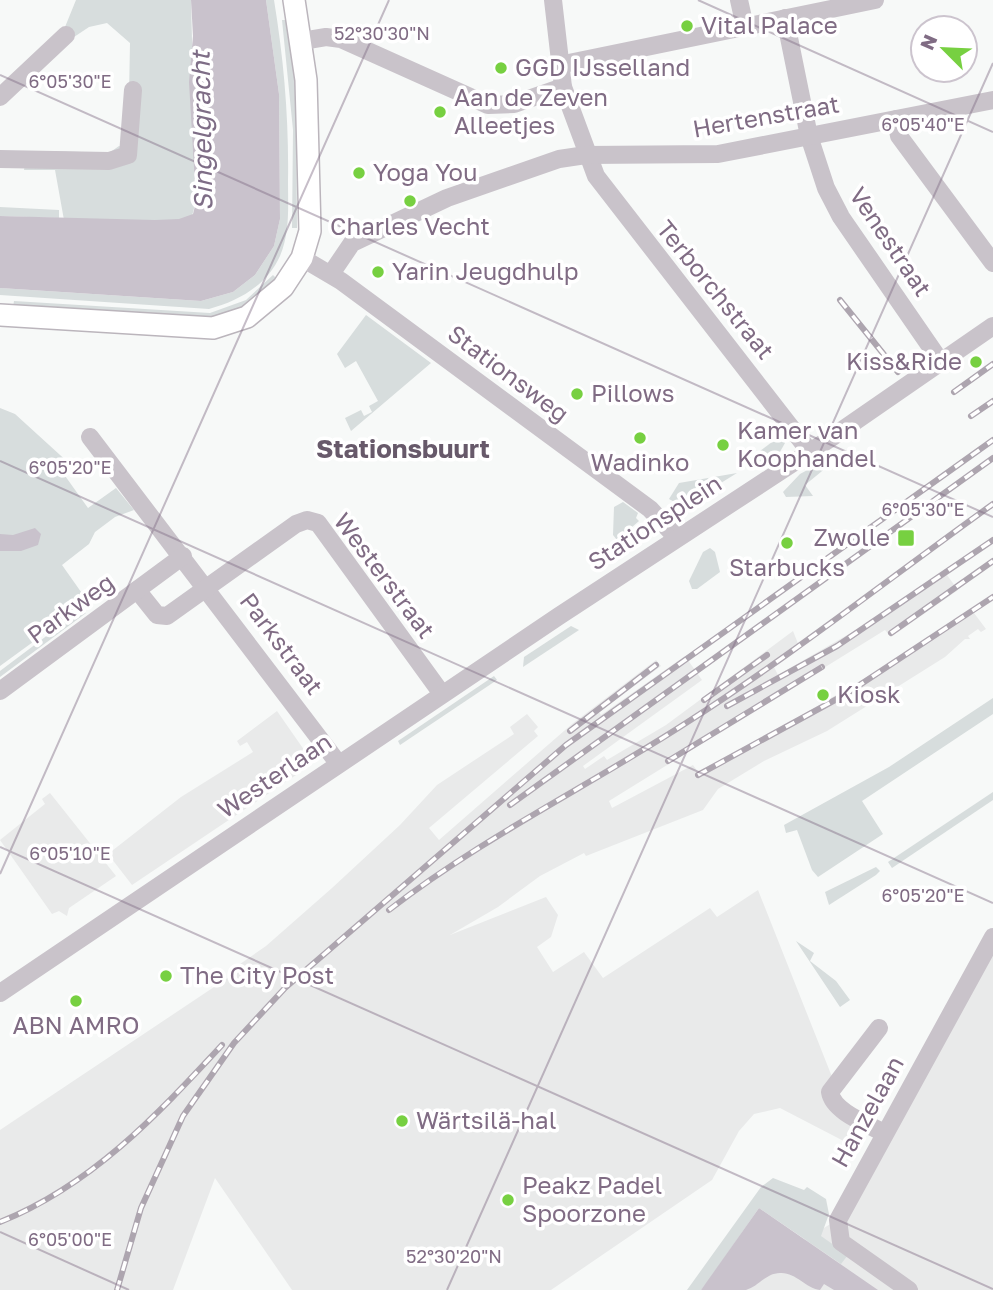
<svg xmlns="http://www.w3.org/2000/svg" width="993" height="1290" font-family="'Golos Text',sans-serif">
  <rect width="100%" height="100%" fill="#f7f9f8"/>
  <g fill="#e9eaea">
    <polygon points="944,571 958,590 935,606 891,637 885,630 609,801 612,808 693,765 698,772 804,714 892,662 971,609 986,629 981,632 978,629 968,636 970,639 965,639 945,657 827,731 764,761 718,789 703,810 586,856 584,853 540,876 498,907 450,935 546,897 558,915 551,937 537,947 553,972 584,952 603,978 710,908 717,917 758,890 861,1150 780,1108 754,1114 739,1131 712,1180 551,1290 292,1290 215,1178 173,1290 0,1290 0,1130 232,975 230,971 266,946 332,888 400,825 437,785 514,734 510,727 527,714 538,727 534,731 538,736 429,828 439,840 572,724 656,660 661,666 599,712 601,715 685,656 702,680 583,766 585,769 604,756 607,760 666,725 793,631 799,646 774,667 778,675 861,627"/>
    <polygon points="277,711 309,757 308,767 132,885 108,854 181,797 253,752 247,742 240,746 237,741"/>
    <polygon points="50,793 116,876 69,908 67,916 59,911 52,914 0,840 45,804 42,799"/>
    <polygon points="993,949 993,1290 726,1290 846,1214"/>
  </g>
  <g fill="#d7dddd">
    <polygon points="76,0 191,0 196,202 191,219 183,223 64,220 55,170 24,170 25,164 52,154 52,151 109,153 119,146 128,149 130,43 107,23 89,27 74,37 65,27"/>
    <path d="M 266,0 L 274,0 C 284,61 289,120 288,182 C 288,207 290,233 280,256 C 267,285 239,301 209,309 L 0,295 L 0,288 L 201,301 L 233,292 L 255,275 L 274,246 L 280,219 L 279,94 Z"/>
    <polygon points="282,20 287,20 296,92 297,228 292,228 293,130"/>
    <polygon points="0,207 59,210 59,218 0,216"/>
    <polygon points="273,275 277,279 246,306 210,319 13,307 14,301 210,313 246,300"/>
    <polygon points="366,315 431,363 351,431 345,418 361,410 364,416 372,412 369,406 378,401 356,361 345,368 337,354"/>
    <polygon points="0,408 15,414 71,465 63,473 88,508 116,488 134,510 115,517 95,532 89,544 62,565 86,599 81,607 0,666"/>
    <path d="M 780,436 L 785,443 C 775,461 769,470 748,466 L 748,460 Z"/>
    <polygon points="822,462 827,467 805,485 813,496 786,497 783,492 800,474"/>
    <polygon points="737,473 687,504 680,505 669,499 679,483"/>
    <polygon points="623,502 638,513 636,518 639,521 617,540 613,535 614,507"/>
    <polygon points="710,548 715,552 720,572 697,589 692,589 689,581 703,552"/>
    <polygon points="81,610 86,613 0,677 0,671"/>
    <polygon points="571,626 579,630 523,667 524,657"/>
    <polygon points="494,676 497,680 400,745 398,741"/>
    <polygon points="993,698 993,714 862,801 883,834 818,877 812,870 797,830 786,833 784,825 889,767"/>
    <polygon points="993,792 993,800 892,868 888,862"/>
    <polygon points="876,867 880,871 876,875 829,905 825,892"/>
    <polygon points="796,941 814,953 810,961 836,981 850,1000 840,1007"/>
    <polygon points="773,1178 804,1190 807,1187 826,1199 829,1214 821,1236 848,1255 841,1264 759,1208 706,1284 701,1290 687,1290 761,1187"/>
  </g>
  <g fill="#c9c2cc">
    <polygon points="191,0 266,0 279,94 280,219 274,246 255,275 233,292 201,301 0,288 0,216 155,220 179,219 193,214 196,202 189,82 193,36"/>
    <polygon points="35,528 41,534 38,545 21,551 0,551 0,534 13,535"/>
    <path d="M 759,1208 L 878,1290 L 834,1290 L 824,1284 L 820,1290 C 805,1288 796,1272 780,1273 C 766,1273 758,1287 746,1290 C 733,1290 714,1290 701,1290 Z"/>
  </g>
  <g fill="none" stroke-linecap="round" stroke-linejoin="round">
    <g stroke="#bbb5bc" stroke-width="24">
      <polyline id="major" points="0,315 213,328 247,317 283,287 302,258 310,231 306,80 294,0"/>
    </g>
    <g stroke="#c9c3ca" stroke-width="18">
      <polyline points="553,0 563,87 596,176 810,452"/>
      <polyline points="739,0 745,27"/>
      <polyline points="785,18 809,136 826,188 841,217 941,362"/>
      <polyline points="302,41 326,37 341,39 488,105 514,104 563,87"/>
      <polyline points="559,65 875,0"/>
      <polyline points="0,97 66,35"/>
      <polyline points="896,119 899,136 993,263"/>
      <polyline points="0,159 109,161 128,155 133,90"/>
      <polyline points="302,258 341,281 650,509 677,538"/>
      <polyline points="331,274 352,243 447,198 559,159 586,155 718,154 993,100"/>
      <polyline points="90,437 338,763"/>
      <polyline points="137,590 157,615 167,616 296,524 307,520 318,523 442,694"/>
      <polyline points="0,691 183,556"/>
      <polyline points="0,993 559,616 828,440 993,326"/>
      <path d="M 879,1028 L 830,1092 C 833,1112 868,1124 884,1133"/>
      <polyline points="909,1290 841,1242 838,1220 993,937"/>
    </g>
    <use href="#major" stroke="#fff" stroke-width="21"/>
    <g stroke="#ada5af" stroke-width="6">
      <g id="rail">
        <polyline points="840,300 898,372"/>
        <polyline points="954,392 993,364"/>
        <polyline points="971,416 993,401"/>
        <polyline points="891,633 993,561"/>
        <polyline points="704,700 767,655"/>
        <polyline points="727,706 837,646 993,540"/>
        <polyline points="570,731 656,665"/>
        <polyline points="668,761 822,667"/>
        <polyline points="698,775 846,694 993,597"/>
        <polyline points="510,805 993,458"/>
        <path d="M 389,910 C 482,838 587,787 686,723 C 791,656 891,577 993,504"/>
        <path d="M 0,1222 C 92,1185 156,1116 222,1045"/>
        <polyline points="117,1290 141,1208 183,1116 234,1043 285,988 566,745 993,440"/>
      </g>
    </g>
    <use href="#rail" stroke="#fff" stroke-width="3.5" stroke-dasharray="10" stroke-linecap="butt"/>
  </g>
  <path fill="none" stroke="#806c84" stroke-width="2" stroke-opacity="0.45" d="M 698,0 L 993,132M 0,75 L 993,517M 0,461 L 993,903M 0,847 L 993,1289M 0,874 L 389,0M 0,1232 L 129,1290M 447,1290 L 993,63"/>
  <g fill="#77d041" stroke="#fff" stroke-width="2.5">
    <circle cx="687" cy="26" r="7"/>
    <circle cx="501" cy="68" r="7"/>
    <circle cx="440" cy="112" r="7"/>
    <circle cx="359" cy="173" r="7"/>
    <circle cx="410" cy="201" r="7"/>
    <circle cx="378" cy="272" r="7"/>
    <circle cx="976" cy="362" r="7"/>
    <circle cx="577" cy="394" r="7"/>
    <circle cx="640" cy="438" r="7"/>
    <circle cx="723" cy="445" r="7"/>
    <rect x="897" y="529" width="18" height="18" rx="3.5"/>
    <circle cx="787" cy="543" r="7"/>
    <circle cx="823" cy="695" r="7"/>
    <circle cx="166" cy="976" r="7"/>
    <circle cx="76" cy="1001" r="7"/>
    <circle cx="402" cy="1121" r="7"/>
    <circle cx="508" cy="1200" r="7"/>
  </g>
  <g text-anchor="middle" stroke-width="7" stroke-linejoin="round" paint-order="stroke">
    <g font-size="24" fill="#806c84" stroke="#fff" text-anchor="start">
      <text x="701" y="34">Vital Palace</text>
      <text x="515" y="76">GGD IJsselland</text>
      <text x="454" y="106">Aan de Zeven<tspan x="454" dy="28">Alleetjes</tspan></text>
      <text x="373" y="181">Yoga You</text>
      <text x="410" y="235" text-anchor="middle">Charles Vecht</text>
      <text x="392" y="280">Yarin Jeugdhulp</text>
      <text x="962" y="370" text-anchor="end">Kiss&amp;Ride</text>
      <text x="591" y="402">Pillows</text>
      <text x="737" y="439">Kamer van<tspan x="737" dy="28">Koophandel</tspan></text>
      <text x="640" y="471" text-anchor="middle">Wadinko</text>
      <text x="890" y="546" text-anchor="end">Zwolle</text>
      <text x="787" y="576" text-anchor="middle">Starbucks</text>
      <text x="837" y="703">Kiosk</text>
      <text x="180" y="984">The City Post</text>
      <text x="76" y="1034" text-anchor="middle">ABN AMRO</text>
      <text x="416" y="1129">Wärtsilä-hal</text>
      <text x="522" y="1194">Peakz Padel<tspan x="522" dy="28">Spoorzone</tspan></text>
    </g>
    <g font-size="24" fill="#806c84" stroke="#fff">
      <text transform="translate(766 117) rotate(-10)" y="8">Hertenstraat</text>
      <text transform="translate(890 242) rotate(56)" y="8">Venestraat</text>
      <text transform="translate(715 290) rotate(51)" y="8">Terborchstraat</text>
      <text transform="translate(508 374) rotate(37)" y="8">Stationsweg</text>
      <text transform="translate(655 523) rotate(-33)" y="8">Stationsplein</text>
      <text transform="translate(384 576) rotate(53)" y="8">Westerstraat</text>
      <text transform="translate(71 609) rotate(-36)" y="8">Parkweg</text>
      <text transform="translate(281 644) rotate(53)" y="8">Parkstraat</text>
      <text transform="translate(275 776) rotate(-34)" y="8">Westerlaan</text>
      <text transform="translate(868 1112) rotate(-61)" y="8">Hanzelaan</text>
    </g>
    <g font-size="26" font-style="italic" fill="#7e6d86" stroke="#fff">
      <text transform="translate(202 131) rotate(-91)" y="9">Singelgracht</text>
    </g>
    <g font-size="26" font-weight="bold" fill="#67596a" stroke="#fff">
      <text x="403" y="458">Stationsbuurt</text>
    </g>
  </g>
  <g font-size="18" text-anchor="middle" fill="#806c84" stroke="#fff" stroke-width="7" stroke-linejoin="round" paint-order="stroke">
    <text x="382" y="40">52°30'30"N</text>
    <text x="70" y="88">6°05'30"E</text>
    <text x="923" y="131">6°05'40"E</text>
    <text x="70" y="474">6°05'20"E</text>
    <text x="923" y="516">6°05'30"E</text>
    <text x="70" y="860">6°05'10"E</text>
    <text x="923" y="902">6°05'20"E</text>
    <text x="70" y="1246">6°05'00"E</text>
    <text x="454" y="1263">52°30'20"N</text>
  </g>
  <g transform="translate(944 49) rotate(294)"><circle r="33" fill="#ffffff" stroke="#ccc4ce" stroke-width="2"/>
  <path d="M0-5L12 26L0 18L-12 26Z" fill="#77d041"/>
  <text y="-10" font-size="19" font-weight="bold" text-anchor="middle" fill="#806c84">N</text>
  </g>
</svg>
